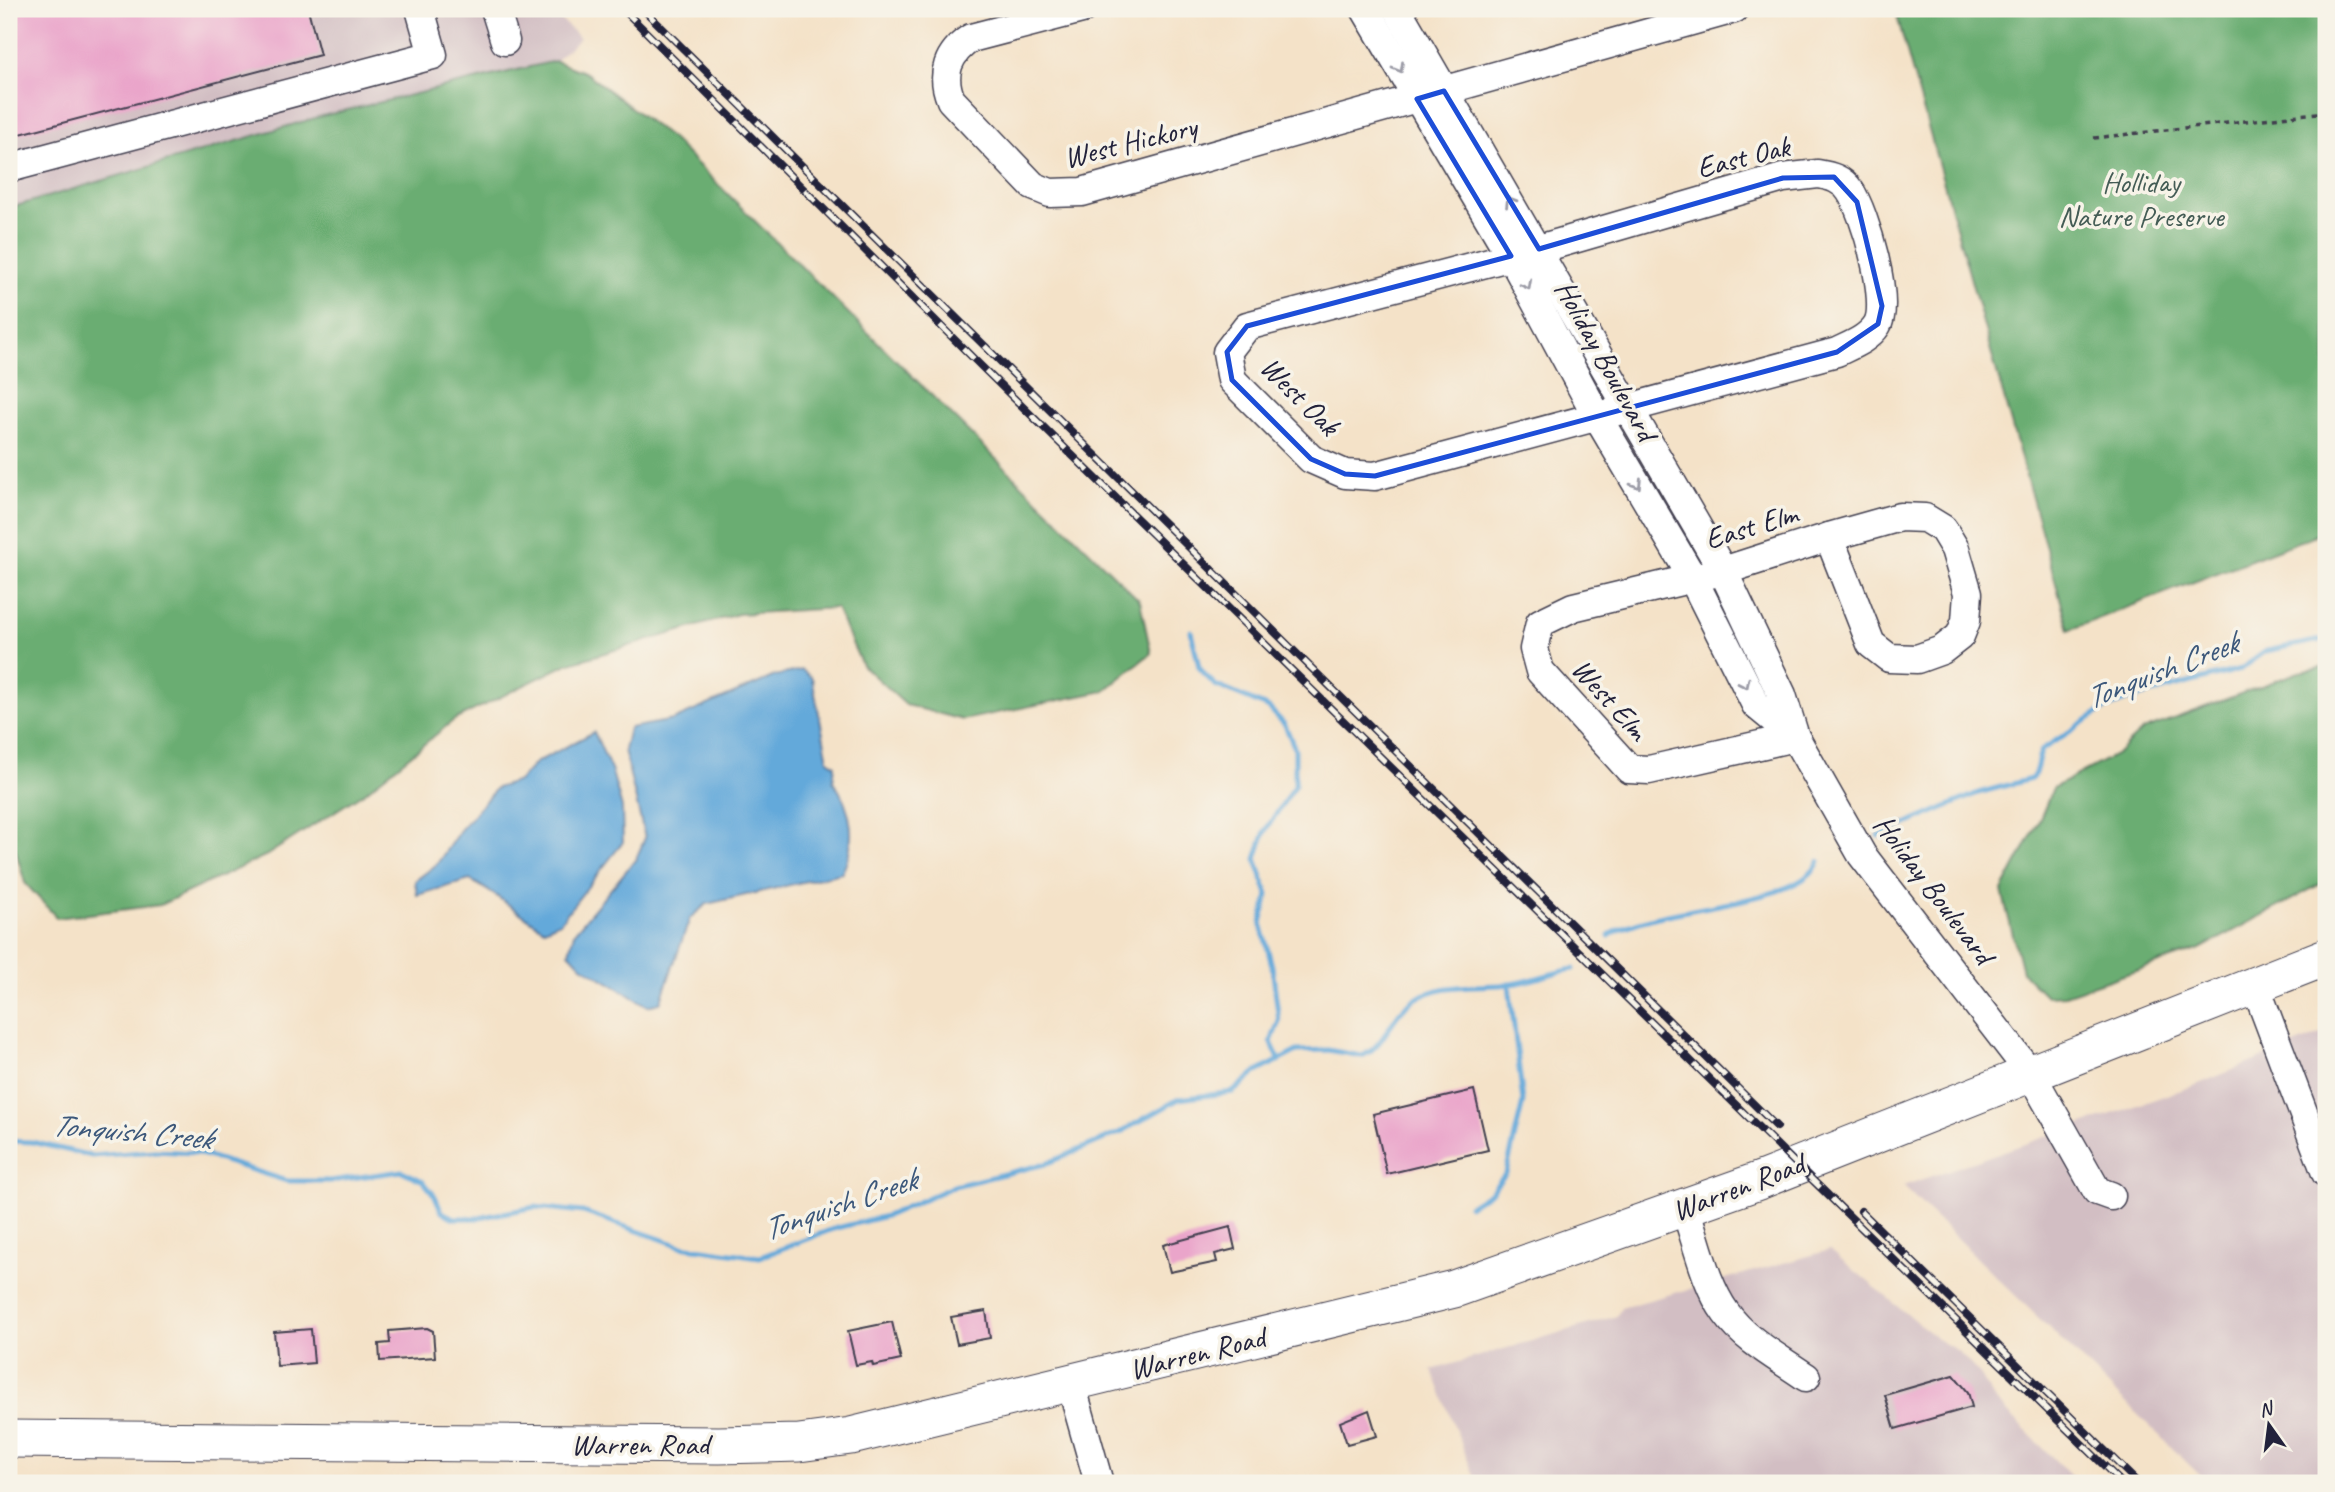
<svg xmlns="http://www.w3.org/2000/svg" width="2335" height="1492" font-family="Caveat,sans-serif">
  <rect width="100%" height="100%" fill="#f7f3e8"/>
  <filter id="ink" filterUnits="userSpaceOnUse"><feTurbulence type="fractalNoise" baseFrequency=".0143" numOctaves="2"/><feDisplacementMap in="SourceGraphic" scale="14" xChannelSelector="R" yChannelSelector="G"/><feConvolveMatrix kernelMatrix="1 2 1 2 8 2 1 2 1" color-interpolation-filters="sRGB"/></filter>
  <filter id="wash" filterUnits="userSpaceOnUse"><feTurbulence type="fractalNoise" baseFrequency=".00686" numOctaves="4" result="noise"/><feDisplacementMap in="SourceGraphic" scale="28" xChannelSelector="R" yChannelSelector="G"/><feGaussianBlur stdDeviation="1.57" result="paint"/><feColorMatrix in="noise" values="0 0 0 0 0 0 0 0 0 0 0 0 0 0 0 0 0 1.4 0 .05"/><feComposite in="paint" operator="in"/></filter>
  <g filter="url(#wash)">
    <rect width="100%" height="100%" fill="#f4e2c8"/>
    <g fill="#d2bec3">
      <polygon points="9,9 550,9 580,38 555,61 322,116 9,208"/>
      <polygon points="2326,1032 2326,1483 2208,1483 1903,1186 2196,1085"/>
      <polygon points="1830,1250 1937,1339 1958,1351 1981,1376 1994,1399 2078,1483 1477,1483 1432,1370 1617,1316 1621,1308"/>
    </g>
    <g fill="#6aad72" stroke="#466856" stroke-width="2">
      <polygon points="1895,9 2326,9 2326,531 2069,630"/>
      <polygon points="555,61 586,73 672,139 1140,601 1151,653 1104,691 963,720 906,705 862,665 836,608 738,614 567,664 454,720 365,792 267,855 160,905 57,918 25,883 9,827 9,208 322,116"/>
      <polygon points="2326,667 2326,881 2200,949 2065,995 2046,996 2022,972 2002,891 2040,819 2053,788 2117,754 2143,730 2299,672"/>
    </g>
    <g fill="#64a9da" stroke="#43668a" stroke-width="2">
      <path d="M 802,670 L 812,678 L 828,760 L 835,765 L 833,781 C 853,809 857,841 842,873 L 707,904 L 690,918 L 660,1003 L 648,1006 L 582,966 L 569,952 L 574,933 L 636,859 L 645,838 L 624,750 L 629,728 L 673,720 L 775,676 Z"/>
      <path d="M 594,732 L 612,772 L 622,808 L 623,842 L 560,922 L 544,929 C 518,913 497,894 470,880 L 417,895 L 415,881 L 437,864 L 460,830 L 496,788 L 519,781 L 535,763 Z"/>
    </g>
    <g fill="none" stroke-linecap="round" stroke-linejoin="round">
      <g stroke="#64a9da" stroke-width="5">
        <polyline points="1191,631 1199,667 1205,675 1215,685 1269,708 1285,725 1295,749 1295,785 1265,831 1256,859 1268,895 1261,923 1272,966 1279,1021 1271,1042 1279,1059"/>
        <path d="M 1879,836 L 1978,793 L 2031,779 C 2040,771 2035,758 2043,749 L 2104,709 L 2136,697 L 2241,669 L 2266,651 L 2326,639"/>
        <path d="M 1609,936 C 1653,903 1801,909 1819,861"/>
        <path d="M 9,1141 L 32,1142 L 92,1156 L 155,1151 L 198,1153 L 287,1181 L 330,1181 L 402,1171 L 423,1181 L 435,1196 L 442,1212 L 454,1218 L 477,1218 L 535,1207 L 583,1212 L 681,1246 L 760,1257 L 833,1229 L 886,1216 L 954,1186 L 1045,1164 L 1119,1133 L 1179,1099 L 1233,1092 L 1255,1073 L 1297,1051 L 1328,1050 L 1362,1056 C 1386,1045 1390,1016 1412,1001 C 1443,981 1477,988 1511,984 C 1533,981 1552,972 1574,969"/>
        <polyline points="1469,1206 1491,1192 1506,1173 1523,1102 1509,984"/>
      </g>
    </g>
    <g id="blocks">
      <g fill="#eaa5ca">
        <polygon points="9,9 308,9 320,55 9,137"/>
        <polygon points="1474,1090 1488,1150 1387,1174 1373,1114"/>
        <polygon points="1230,1227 1235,1249 1215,1254 1217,1262 1170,1272 1163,1245"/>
        <polygon points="986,1311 990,1338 957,1344 951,1317"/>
        <polygon points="892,1322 901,1360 873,1366 872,1362 856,1365 848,1331"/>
        <polygon points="427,1328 433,1331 435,1357 380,1361 379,1344 390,1343 389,1331"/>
        <polygon points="311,1329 314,1363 277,1366 274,1332"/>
        <polygon points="1954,1375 1968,1392 1972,1407 1895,1429 1885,1395"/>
        <polygon points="1369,1410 1377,1436 1347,1444 1340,1422"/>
      </g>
    </g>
  </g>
  <g filter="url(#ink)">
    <use href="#blocks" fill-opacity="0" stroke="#423f50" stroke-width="2"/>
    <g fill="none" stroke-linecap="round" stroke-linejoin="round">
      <g stroke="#423f50" stroke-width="31">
        <g id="minor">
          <polyline points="495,9 505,41"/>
          <path d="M 1082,9 L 971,38 C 948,53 940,74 951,100 L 1033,186 L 1050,193 L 1082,192 L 1734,9"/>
          <polyline points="1365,9 1511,256 1598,418 1692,577 1756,705 1795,737"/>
          <polyline points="1397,9 1723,571 1782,695 1795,737 1862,855 2031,1074 2097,1191 2111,1196"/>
          <polyline points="9,168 433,55 420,9"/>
          <path d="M 1818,174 C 1831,176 1842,179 1850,191 C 1865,212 1891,303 1877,325 C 1868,339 1851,345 1837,352 L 1375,476 L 1345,474 L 1311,459 L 1232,380 L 1227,352 L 1247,326 L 1539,249 L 1783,178 Z"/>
          <polygon points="1900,517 1925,518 1943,529 1955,549 1968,593 1966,621 1960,636 1942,650 1917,659 1889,658 1871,644 1829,537"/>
          <polyline points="1795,737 1649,770 1629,769 1540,671 1534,649 1540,623 1573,607 1723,571 1829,537"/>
          <polyline points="2255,985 2326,1173"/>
          <path d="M 1685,1208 C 1697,1242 1705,1284 1726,1313 C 1746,1341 1779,1358 1806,1377"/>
          <polyline points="1071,1384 1099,1483"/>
        </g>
      </g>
      <g stroke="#423f50" stroke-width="39">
        <polyline id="major" points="9,1439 719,1445 799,1443 851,1436 1454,1289 1761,1180 2326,957"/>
      </g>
      <polyline stroke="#423f50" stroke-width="3.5" stroke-dasharray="5 5" stroke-linecap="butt" points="2094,138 2326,112"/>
      <use href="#minor" stroke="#fff" stroke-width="28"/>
      <use href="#major" stroke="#fff" stroke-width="37"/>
      <g stroke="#22223b" stroke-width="8">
        <g id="rail">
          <polyline points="623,9 980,365 2122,1483"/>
          <polyline points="643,9 1777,1127"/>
          <polyline points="1861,1211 2138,1483"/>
        </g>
      </g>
      <use href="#rail" stroke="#f7f3e8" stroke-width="5" stroke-dasharray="16" stroke-linecap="butt"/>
    </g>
    <defs><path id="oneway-chevron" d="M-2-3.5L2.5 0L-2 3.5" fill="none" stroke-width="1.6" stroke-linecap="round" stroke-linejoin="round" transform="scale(1.75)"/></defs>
    <g stroke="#9c9ca7">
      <use href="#oneway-chevron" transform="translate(1399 68) rotate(60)"/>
      <use href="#oneway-chevron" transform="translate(1510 201) rotate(-121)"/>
      <use href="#oneway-chevron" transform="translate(1527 285) rotate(62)"/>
      <use href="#oneway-chevron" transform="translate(1637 484) rotate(59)"/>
      <use href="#oneway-chevron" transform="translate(1745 684) rotate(64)"/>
    </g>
  </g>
  <path fill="none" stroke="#1d4ed8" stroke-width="5" stroke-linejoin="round" d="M 1444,91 L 1539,249 L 1783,178 L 1834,177 L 1857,202 L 1882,306 L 1878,324 L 1837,352 L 1375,476 L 1345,474 L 1311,459 L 1232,380 L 1227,352 L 1247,326 L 1511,256 L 1417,99 Z"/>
  <g text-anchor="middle" stroke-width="7" stroke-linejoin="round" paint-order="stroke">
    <g font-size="30" fill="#22223b" stroke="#f7f3e8">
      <text transform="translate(1130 142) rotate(-14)" y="10">West Hickory</text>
      <text transform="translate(1743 157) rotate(-14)" y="10">East Oak</text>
      <text transform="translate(1606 360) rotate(61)" y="10">Holiday Boulevard</text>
      <text transform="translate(1300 396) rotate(45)" y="10">West Oak</text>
      <text transform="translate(1751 526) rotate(-17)" y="10">East Elm</text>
      <text transform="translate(1610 699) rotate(48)" y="10">West Elm</text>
      <text transform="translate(1934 889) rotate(53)" y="10">Holiday Boulevard</text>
      <text transform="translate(1738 1187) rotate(-21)" y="10">Warren Road</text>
      <text transform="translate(1197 1353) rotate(-14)" y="10">Warren Road</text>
      <text x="640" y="1454">Warren Road</text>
    </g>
    <g font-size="30" fill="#445c55" stroke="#f7f3e8">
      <text x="2141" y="192">Holliday<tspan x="2141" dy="34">Nature Preserve</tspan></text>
    </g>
    <g font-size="32" font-style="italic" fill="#3c587b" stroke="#f7f3e8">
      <text transform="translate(2161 670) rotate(-21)" y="11">Tonquish Creek</text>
      <text transform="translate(132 1131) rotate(5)" y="11">Tonquish Creek</text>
      <text transform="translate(839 1204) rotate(-19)" y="11">Tonquish Creek</text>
    </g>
  </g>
  <rect width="2335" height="1492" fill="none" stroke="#f7f3e8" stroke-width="35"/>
  <g transform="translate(2269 1425) rotate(346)" stroke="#f7f3e8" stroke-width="5" paint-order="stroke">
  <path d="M0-5L12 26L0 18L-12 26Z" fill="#22223b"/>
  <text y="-10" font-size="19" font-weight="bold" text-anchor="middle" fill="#22223b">N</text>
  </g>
</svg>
